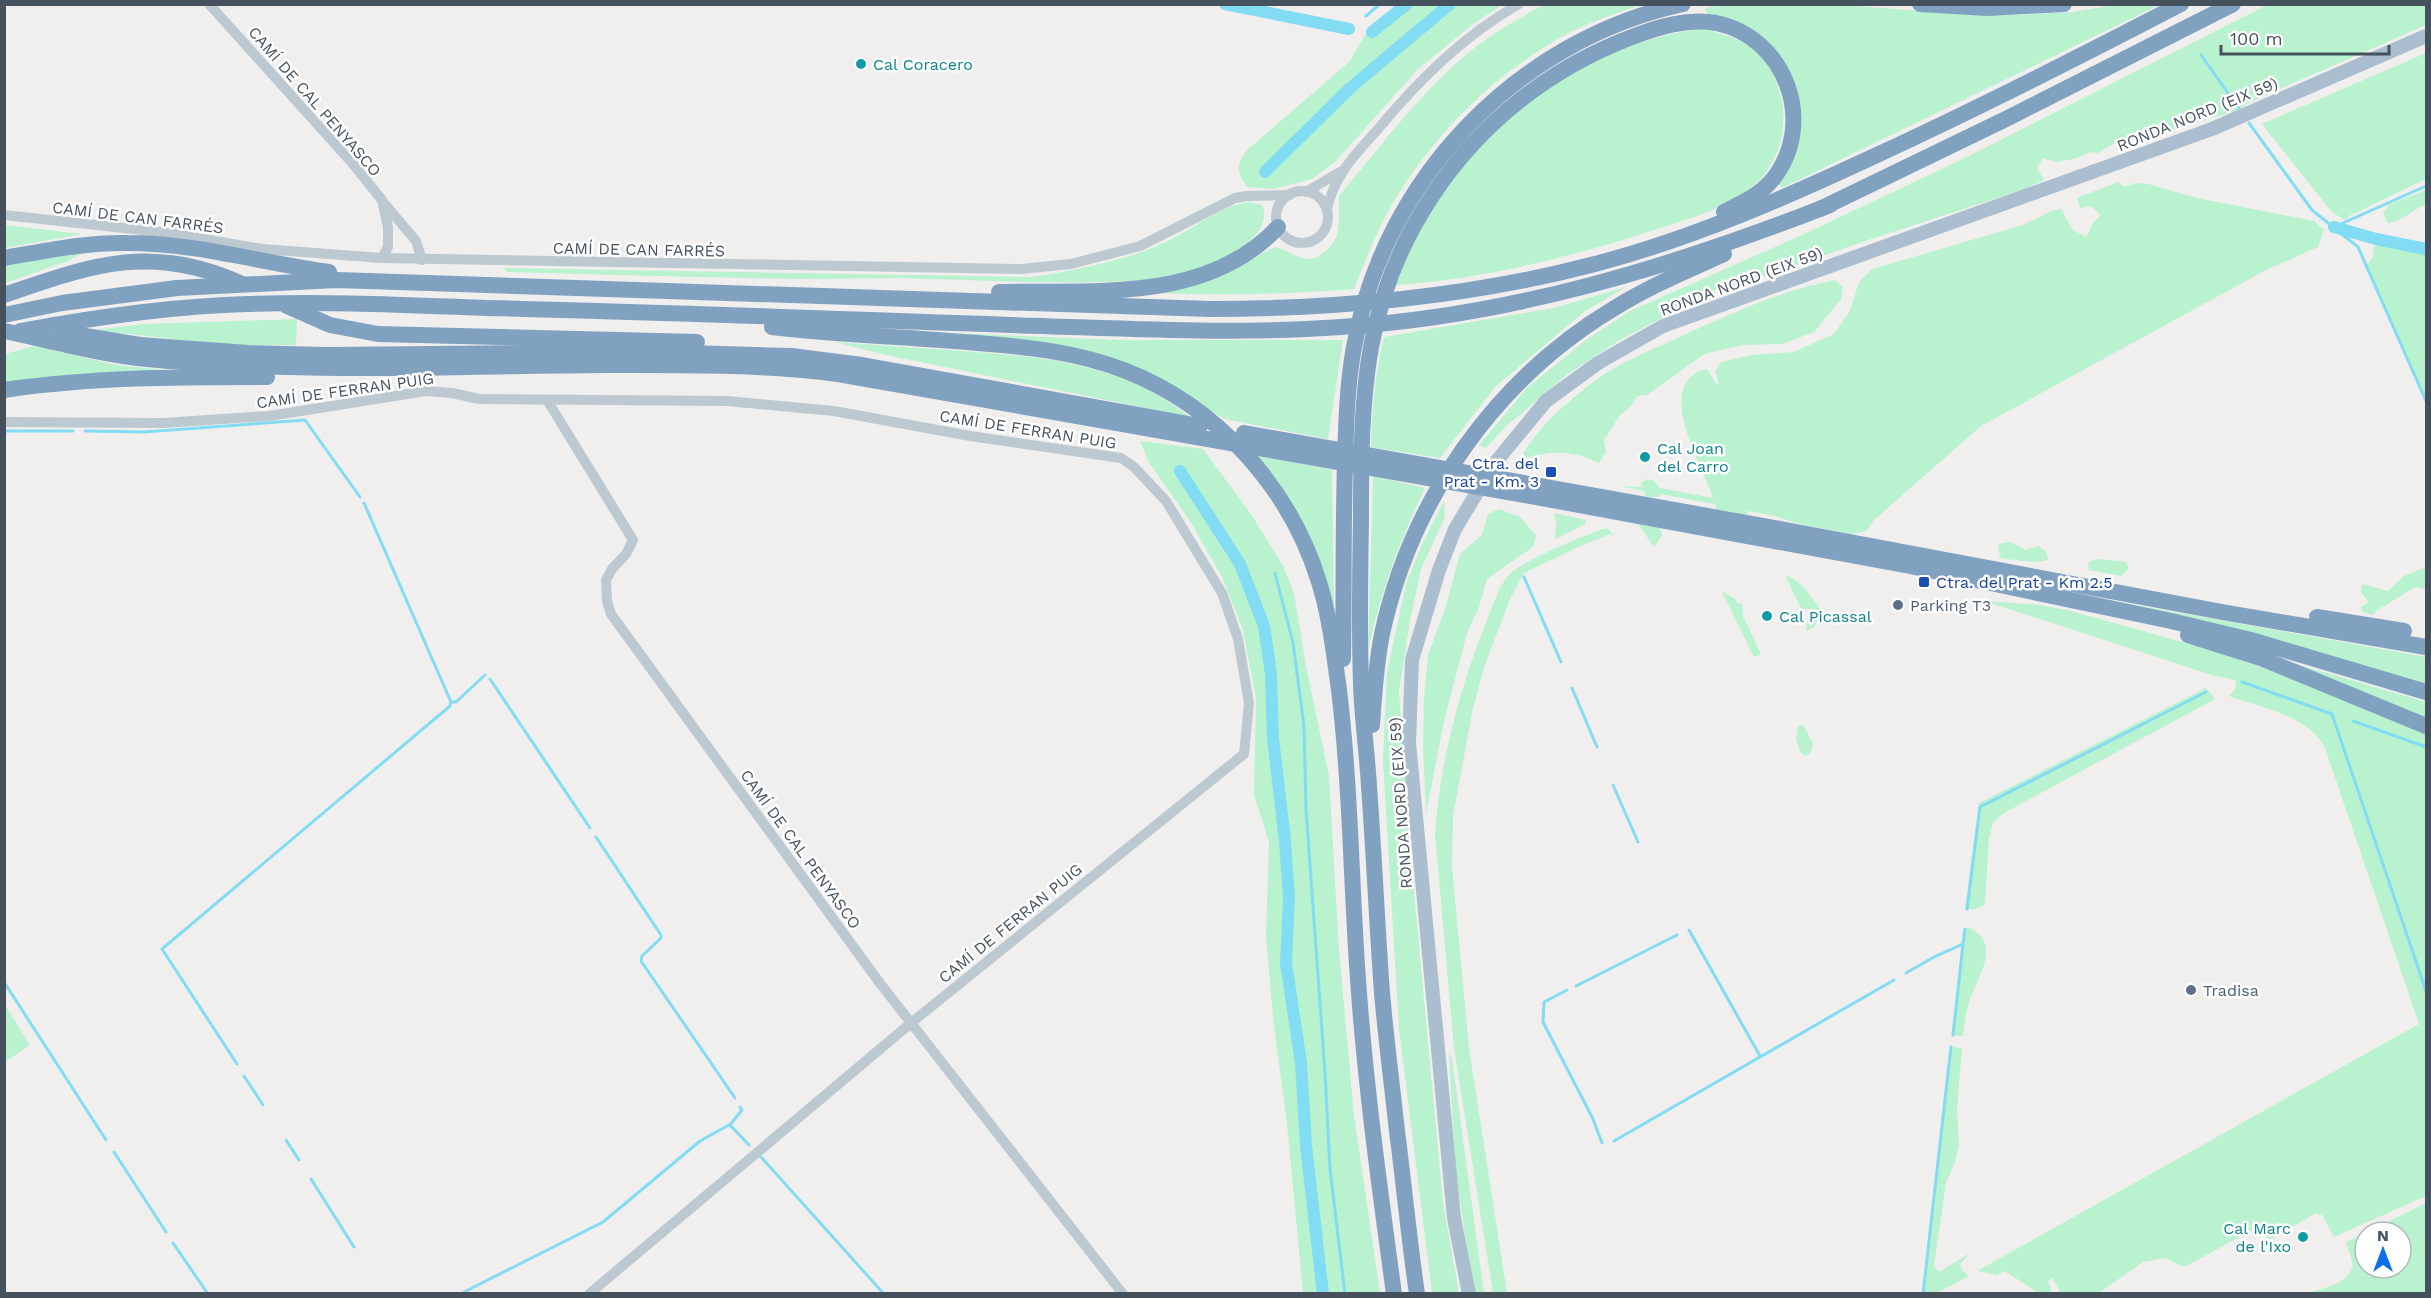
<svg xmlns="http://www.w3.org/2000/svg" width="2431" height="1298" font-family="'Work Sans',sans-serif">
  <rect width="100%" height="100%" fill="#f1eeee"/>
  <g fill="#b8f2ce">
    <path d="M 1730,4 L 1831,4 L 1959,14 L 2016,15 L 2073,12 L 2115,5 L 2159,5 L 1782,188 L 1779,184 C 1817,131 1803,54 1743,24 C 1731,18 1719,17 1707,14 L 1705,8 Z"/>
    <path d="M 1411,5 L 1502,5 L 1473,24 L 1418,69 L 1335,162 L 1312,179 L 1273,189 L 1247,187 C 1236,170 1236,167 1247,150 L 1350,61 L 1366,33 L 1375,34 Z"/>
    <path d="M 1544,5 L 1641,5 C 1617,13 1592,21 1569,33 C 1495,72 1430,137 1389,210 C 1375,235 1365,262 1354,289 C 1289,294 1226,296 1161,293 L 1213,278 L 1275,247 C 1287,250 1299,260 1312,259 C 1317,258 1324,253 1328,249 C 1343,235 1338,215 1339,196 C 1383,144 1423,88 1477,46 C 1498,30 1521,17 1544,5 Z"/>
    <polygon points="2267,5 2426,5 2426,25 2248,103 2234,113 2214,117 2147,139 2145,134 2115,143 2098,153 2090,152 2074,159 2057,162 2043,158 2037,168 2044,180 2025,189 1868,240 1751,281 1712,291 1620,340 1569,373 1505,427 1486,448 1479,445 1527,388 1586,340 1630,311 1802,235 1965,158"/>
    <path d="M 1702,29 C 1725,34 1755,43 1769,64 C 1774,73 1777,84 1780,94 C 1790,125 1778,165 1754,185 C 1726,209 1688,219 1654,230 C 1571,257 1484,279 1396,285 C 1406,261 1415,237 1428,214 C 1482,122 1595,40 1702,29 Z"/>
    <polygon points="2426,53 2426,179 2349,216 2346,221 2331,211 2262,124"/>
    <path d="M 2118,182 L 2124,187 L 2136,183 L 2148,184 L 2197,198 L 2314,221 L 2324,230 L 2318,247 L 2266,270 L 1981,426 L 1874,520 L 1866,531 L 1852,534 L 1800,524 L 1775,516 L 1748,511 L 1747,515 L 1716,509 L 1715,504 L 1660,494 L 1660,497 L 1646,497 L 1644,491 L 1620,486 L 1642,487 L 1641,483 L 1647,479 L 1653,480 L 1660,488 L 1713,498 C 1703,466 1651,382 1707,369 L 1716,384 L 1719,383 L 1715,372 L 1721,362 L 1752,355 L 1794,352 L 1834,334 L 1850,311 L 1859,282 L 1872,269 L 2023,225 L 2051,211 L 2061,209 L 2073,230 L 2086,237 L 2093,223 L 2101,215 L 2091,206 L 2080,208 L 2077,198 Z"/>
    <path d="M 2426,190 L 2426,204 C 2413,210 2402,221 2388,223 L 2383,213 L 2390,204 Z"/>
    <path d="M 1249,202 L 1262,205 C 1277,240 1208,267 1182,274 C 1156,281 1128,281 1101,282 C 1042,284 983,280 924,279 C 888,277 851,279 815,279 C 712,278 610,275 507,272 L 504,268 L 1032,277 C 1078,270 1124,261 1166,242 C 1194,229 1220,206 1249,202 Z"/>
    <polygon points="5,225 82,234 5,248"/>
    <polygon points="2388,241 2426,244 2426,401 2366,265 2372,259 2374,247"/>
    <polygon points="84,252 68,261 5,283 4,263"/>
    <path d="M 1835,280 L 1843,287 L 1841,299 L 1814,332 L 1782,344 L 1743,345 L 1704,354 L 1647,395 L 1637,396 L 1631,406 L 1620,415 L 1604,440 L 1606,452 L 1599,463 C 1575,451 1553,449 1527,458 L 1523,454 C 1541,423 1572,398 1600,377 C 1622,362 1649,351 1673,340 C 1725,316 1779,291 1835,280 Z"/>
    <path d="M 1626,287 L 1585,311 L 1495,387 L 1440,458 L 1371,447 C 1372,410 1375,373 1384,337 L 1554,308 Z"/>
    <polygon points="297,319 296,345 228,345 94,330 144,324"/>
    <polygon points="952,333 1119,340 1343,340 1328,439 1225,419 1147,373"/>
    <path d="M 835,342 C 877,345 920,348 962,351 C 1043,357 1123,363 1190,417 L 886,355 Z"/>
    <polygon points="34,346 116,365 174,371 5,384 5,354"/>
    <polygon points="1140,441 1203,449 1253,517 1283,566 1294,593 1306,666 1329,776 1339,950 1354,1115 1380,1293 1303,1293 1287,1124 1273,1018 1266,936 1269,842 1254,795 1256,698 1243,630 1222,577 1190,521 1148,461"/>
    <polygon points="1258,456 1332,470 1334,607 1325,575 1288,501"/>
    <path d="M 1373,476 L 1425,488 C 1400,540 1380,593 1368,650 Z"/>
    <polygon points="1444,501 1445,517 1421,569 1410,621 1399,691 1409,838 1443,1203 1459,1293 1432,1293 1399,1029 1383,760 1387,672 1406,584 1423,542"/>
    <polygon points="1499,509 1520,517 1536,535 1533,547 1487,579 1479,607 1467,633 1444,721 1426,814 1423,747 1424,698 1428,655 1446,606 1460,554 1482,535 1488,514"/>
    <polygon points="1554,513 1586,520 1585,524 1555,539 1556,522"/>
    <polygon points="1638,524 1659,527 1662,535 1654,547"/>
    <path d="M 1607,528 L 1614,536 L 1610,534 L 1576,548 L 1524,573 L 1511,597 L 1485,664 L 1473,708 L 1453,816 L 1452,867 L 1469,1048 L 1507,1293 L 1493,1293 L 1454,1048 L 1435,834 C 1440,763 1459,691 1485,625 C 1492,609 1497,589 1508,576 C 1519,562 1588,533 1607,528 Z"/>
    <path d="M 2010,542 L 2025,550 L 2039,546 L 2047,553 L 2048,560 C 2033,564 2016,560 2000,558 L 1998,544 Z"/>
    <polygon points="2098,559 2126,562 2129,569 2121,576 2089,570 2088,562"/>
    <polygon points="2426,567 2426,589 2415,587 2376,611 2373,615 2363,612 2361,607 2369,602 2361,592 2362,584 2388,591 2404,576"/>
    <path d="M 1785,575 C 1801,580 1811,597 1821,610 L 1815,610 L 1814,615 L 1818,619 L 1814,627 L 1806,631 C 1806,623 1811,617 1809,609 L 1801,609 Z"/>
    <polygon points="1721,590 1735,599 1737,603 1742,604 1743,616 1761,654 1754,657 1752,653"/>
    <polygon points="2107,600 2426,657 2426,685"/>
    <path d="M 1984,601 L 2040,605 L 2071,611 L 2218,652 L 2294,679 L 2426,734 L 2426,1196 L 2334,1237 L 2322,1215 L 2316,1213 L 2270,1240 L 2260,1226 L 2184,1267 L 2165,1258 L 2143,1262 L 2099,1293 L 2061,1293 L 2052,1278 L 2048,1281 L 2052,1293 L 2038,1293 L 2005,1271 L 1996,1275 L 1977,1271 L 2419,1024 L 2325,748 C 2309,715 2261,708 2229,696 L 2236,688 L 2235,680 L 2212,675 Z"/>
    <polygon points="2293,663 2426,702 2426,721"/>
    <polygon points="2206,688 2215,699 2004,813 1993,823 1989,838 1985,905 1975,909 1965,909 1979,803"/>
    <polygon points="1802,724 1813,743 1811,752 1806,756 1800,752 1796,739 1798,727"/>
    <path d="M 1970,928 C 2002,945 1978,976 1970,999 C 1966,1011 1964,1023 1963,1036 L 1953,1035 L 1965,929 Z"/>
    <polygon points="5,1005 30,1045 5,1062 4,1062"/>
    <polygon points="1951,1047 1962,1048 1957,1109 1959,1144 1955,1162 1946,1183 1934,1266 1939,1272 1970,1253 1960,1264 1962,1270 1969,1276 1937,1293 1923,1293"/>
    <polygon points="1449,1052 1452,1059 1484,1293 1476,1293 1472,1286 1455,1164"/>
    <path d="M 2426,1203 L 2426,1293 L 2308,1293 C 2321,1289 2351,1283 2352,1266 C 2353,1259 2348,1249 2346,1242 L 2365,1233 L 2365,1268 L 2401,1268 L 2401,1232 L 2367,1232 Z"/>
  </g>
  <g fill="none" stroke-linecap="round" stroke-linejoin="round">
    <g stroke="#82dcf3" stroke-width="3">
      <polyline points="1366,16 1380,4"/>
      <polyline points="2201,55 2240,110"/>
      <polyline points="2249,123 2312,210 2358,247 2426,401"/>
      <polyline points="2334,227 2426,186"/>
      <polyline points="4,431 73,431"/>
      <polyline points="85,431 144,432 305,420 360,497"/>
      <polyline points="364,503 451,702"/>
      <polyline points="1275,573 1293,643 1304,726 1306,810 1325,1072 1330,1169 1345,1294"/>
      <polyline points="1524,577 1561,662"/>
      <polyline points="490,679 590,828"/>
      <polyline points="2242,682 2332,714 2426,991"/>
      <polyline points="1572,688 1597,747"/>
      <polyline points="2353,721 2426,747"/>
      <polyline points="1613,785 1638,842"/>
      <polyline points="596,837 661,935 661,938 642,956 641,961 735,1098"/>
      <polyline points="1967,909 1980,807 2206,692"/>
      <polyline points="1689,930 1760,1056"/>
      <polyline points="1906,973 1934,957 1963,944 1965,929"/>
      <polyline points="4,982 106,1140"/>
      <polyline points="1576,986 1677,935"/>
      <polyline points="1567,990 1544,1002 1543,1022 1593,1119 1602,1143"/>
      <polyline points="1953,1035 1963,944"/>
      <polyline points="237,1064 162,949 450,706 451,702 456,702 485,675"/>
      <polyline points="244,1076 263,1105"/>
      <polyline points="740,1107 742,1110 730,1125 749,1145"/>
      <polyline points="286,1140 299,1160"/>
      <polyline points="1614,1141 1894,980"/>
      <polyline points="114,1152 166,1232"/>
      <polyline points="761,1157 884,1294"/>
      <polyline points="311,1179 354,1247"/>
      <polyline points="173,1243 208,1294"/>
      <polyline points="460,1294 603,1222 700,1141 729,1125"/>
      <polyline points="1923,1294 1951,1047"/>
    </g>
    <g stroke="#82dcf3" stroke-width="12">
      <polyline points="1225,4 1349,29"/>
      <polyline points="1372,32 1407,4"/>
      <polyline points="1265,172 1349,89 1450,4"/>
      <polyline points="2334,227 2376,239 2426,249"/>
      <polyline points="1180,471 1240,564 1264,626 1271,674 1273,738 1285,841 1289,898 1286,963 1301,1063 1306,1146 1323,1294"/>
    </g>
    <g stroke="#bdc9d1" stroke-width="10">
      <polyline points="209,4 353,164 382,200 388,227 388,247 382,258"/>
      <circle cx="1302" cy="217" r="26"/>
      <polyline points="1306,192 1340,172"/>
      <polyline points="383,202 416,241 422,260"/>
      <path d="M 1327,209 C 1334,175 1356,154 1378,129 C 1419,80 1463,36 1519,4"/>
      <polyline points="4,215 170,233 262,249 382,258 1021,269 1071,264 1140,246 1235,198 1247,196 1290,195"/>
      <polyline points="547,400 633,540 626,554 612,569 606,580 607,601 611,614 879,982 1123,1294"/>
      <polyline points="4,422 163,423 269,416 426,391 452,393 479,399 727,401 834,411 970,436 1121,458 1134,467 1166,501 1222,593 1238,639 1249,703 1244,754 911,1023 589,1294"/>
    </g>
    <polyline stroke="#abbecf" stroke-width="14" points="1469,1294 1454,1218 1409,743 1412,660 1439,570 1455,529 1495,463 1546,401 1598,363 1663,326 2212,129 2426,36"/>
    <g stroke="#81a1c1" stroke-width="16">
      <polyline points="1920,4 1987,8 2064,4"/>
      <polyline points="1820,209 2008,118 2233,4"/>
      <path d="M 4,258 C 46,251 86,242 128,243 C 195,243 262,263 329,272"/>
      <path d="M 999,292 C 1095,290 1207,303 1278,227"/>
      <path d="M 4,295 C 92,265 150,243 240,283"/>
      <polyline points="287,306 330,325 378,334 697,342"/>
      <path d="M 4,315 L 62,303 L 177,288 L 337,280 L 1210,309 C 1340,309 1469,297 1595,264 C 1694,238 1787,197 1879,154 C 1981,107 2081,56 2181,4"/>
      <path d="M 772,327 C 840,335 909,337 978,343 C 1028,347 1078,352 1126,371 C 1218,407 1290,488 1319,582 C 1330,617 1334,654 1339,690 C 1350,781 1351,874 1357,965 C 1364,1075 1379,1184 1394,1294"/>
      <path d="M 4,331 C 52,341 99,354 147,359 C 299,374 453,366 606,365 C 683,365 761,364 838,374 L 1525,495 L 1910,566 L 2171,621 L 2251,640 L 2426,692"/>
      <path d="M 20,331 C 96,317 171,306 248,304 C 328,301 407,305 487,308 C 662,312 836,319 1011,325 C 1121,328 1231,335 1341,327 C 1511,316 1672,267 1830,205"/>
      <polyline points="61,332 140,345 248,353 327,355 653,352 791,356 862,365 1200,426"/>
      <path d="M 4,390 C 92,377 179,377 267,377"/>
      <polyline points="1244,433 1775,528 2222,612 2426,647"/>
      <polyline points="2317,617 2404,631"/>
      <polyline points="2188,635 2261,658 2426,726"/>
      <path d="M 1343,659 C 1344,594 1343,529 1345,464 C 1346,425 1347,385 1354,347 C 1383,180 1517,40 1683,4"/>
      <path d="M 1372,725 C 1374,695 1376,664 1382,634 C 1411,500 1495,380 1613,309 C 1648,287 1686,271 1724,254"/>
      <path d="M 1417,1294 C 1409,1239 1404,1185 1397,1131 C 1392,1085 1386,1039 1382,993 C 1377,924 1374,855 1369,786 C 1367,752 1362,718 1361,683 C 1359,628 1360,574 1361,519 C 1361,462 1361,403 1371,347 C 1381,293 1402,241 1432,196 C 1480,123 1550,68 1632,37 C 1658,27 1687,18 1716,23 C 1786,37 1817,123 1773,179 C 1760,195 1742,203 1724,212"/>
    </g>
  </g>
  <g fill="#0f9aa8" stroke="#fff" stroke-width="2">
    <circle cx="861" cy="64" r="6"/>
    <circle cx="1645" cy="457" r="6"/>
    <circle cx="1767" cy="616" r="6"/>
    <circle cx="2303" cy="1237" r="6"/>
  </g>
  <g fill="#1a4fb4" stroke="#fff" stroke-width="2">
    <rect x="1545" y="466" width="12" height="12" rx="3"/>
    <rect x="1918" y="576" width="12" height="12" rx="3"/>
  </g>
  <g fill="#5c6f8a" stroke="#fff" stroke-width="2">
    <circle cx="1898" cy="605" r="6"/>
    <circle cx="2191" cy="990" r="6"/>
  </g>
  <g text-anchor="middle" stroke-width="5" stroke-linejoin="round" paint-order="stroke">
    <g font-size="16" fill="#0d838f" stroke="#fff" text-anchor="start">
      <text x="873" y="70">Cal Coracero</text>
      <text x="1657" y="454">Cal Joan<tspan x="1657" dy="18">del Carro</tspan></text>
      <text x="1779" y="622">Cal Picassal</text>
      <text x="2291" y="1234" text-anchor="end">Cal Marc<tspan x="2291" dy="18">de l'Ixo</tspan></text>
    </g>
    <g font-size="16" fill="#45525d" stroke="#fff">
      <text transform="translate(315 101) rotate(49)" y="6">CAMÍ DE CAL PENYASCO</text>
      <text transform="translate(2197 114) rotate(-22)" y="6">RONDA NORD (EIX 59)</text>
      <text transform="translate(138 217) rotate(7)" y="6">CAMÍ DE CAN FARRÉS</text>
      <text transform="translate(639 249) rotate(1)" y="6">CAMÍ DE CAN FARRÉS</text>
      <text transform="translate(1741 281) rotate(-20)" y="6">RONDA NORD (EIX 59)</text>
      <text transform="translate(345 390) rotate(-8)" y="6">CAMÍ DE FERRAN PUIG</text>
      <text transform="translate(1028 429) rotate(9)" y="6">CAMÍ DE FERRAN PUIG</text>
      <text transform="translate(1400 803) rotate(-94)" y="6">RONDA NORD (EIX 59)</text>
      <text transform="translate(801 849) rotate(54)" y="6">CAMÍ DE CAL PENYASCO</text>
      <text transform="translate(1010 923) rotate(-39)" y="6">CAMÍ DE FERRAN PUIG</text>
    </g>
    <g font-size="16" fill="#164399" stroke="#fff" text-anchor="end">
      <text x="1539" y="469">Ctra. del<tspan x="1539" dy="18">Prat - Km. 3</tspan></text>
      <text x="1936" y="588" text-anchor="start">Ctra. del Prat - Km 2.5</text>
    </g>
    <g font-size="16" fill="#4e5e75" stroke="#fff" text-anchor="start">
      <text x="1910" y="611">Parking T3</text>
      <text x="2203" y="996">Tradisa</text>
    </g>
  </g>
  <rect width="2431" height="1298" fill="none" stroke="#45525d" stroke-width="12"/>
  <g transform="translate(2383 1250)"><circle r="28" fill="#ffffff" stroke="#b5babe" stroke-width="1.5"/>
  <path d="M0-4.5L10 22L0 15L-10 22Z" fill="#0b6fee"/>
  <text y="-9" font-size="16" font-weight="bold" text-anchor="middle" fill="#45525d">N</text>
  </g>
  <path d="M2221 45v9h168v-9" fill="none" stroke="#45525d" stroke-width="3"/>
  <text x="2230" y="45" font-size="18" fill="#45525d" stroke="#ffffff" stroke-width="4.5" paint-order="stroke">100 m</text>
</svg>
